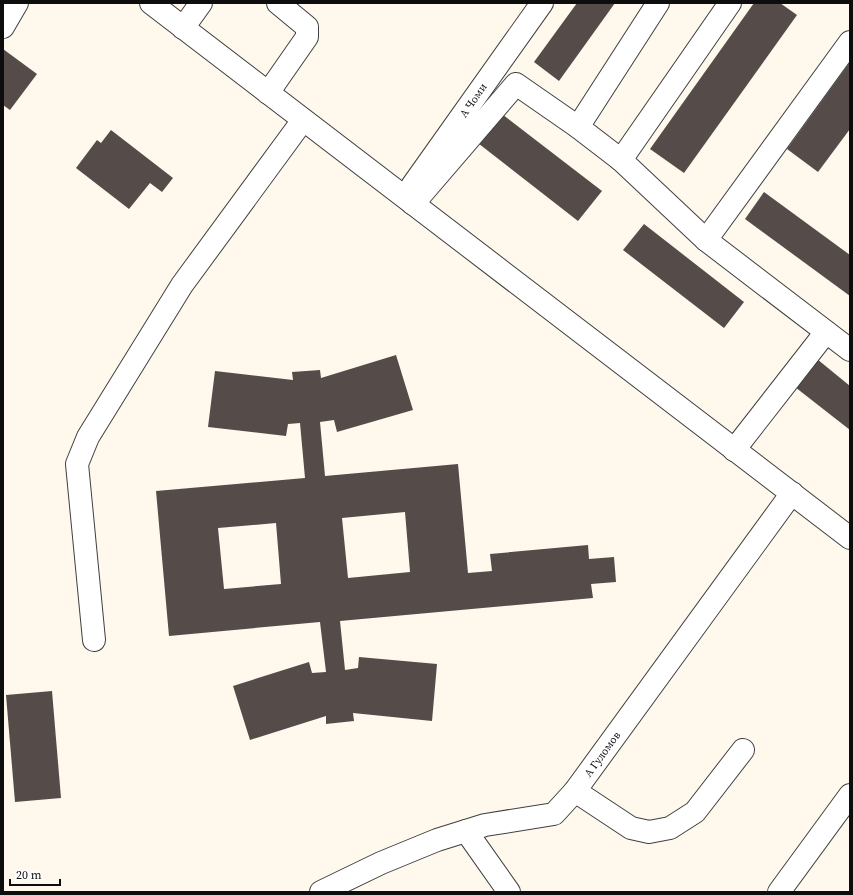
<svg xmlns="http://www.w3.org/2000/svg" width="853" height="895" font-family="'Source Serif 4',serif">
  <rect width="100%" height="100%" fill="#fef8ed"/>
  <g fill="#554c4a" fill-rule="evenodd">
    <polygon points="577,3 615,3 559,81 534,62"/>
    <polygon points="754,3 780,3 797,15 684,173 650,149"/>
    <polygon points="3,49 37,74 10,110 3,105"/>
    <polygon points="850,62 850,129 818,172 787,149"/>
    <polygon points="498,111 602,191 578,221 474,140"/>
    <polygon points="111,130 173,178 162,192 150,183 129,209 76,168 97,140 101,143"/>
    <polygon points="764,192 850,255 850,296 745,219"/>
    <polygon points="644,224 744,302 724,328 623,250"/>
    <path d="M 396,355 L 413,410 L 337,432 L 334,420 L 320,422 L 325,476 L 458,464 L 468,573 L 492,571 L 490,554 L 588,545 L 589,559 L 614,557 L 616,582 L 591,584 L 593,598 L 340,621 L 345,670 L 358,668 L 359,657 L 437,664 L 432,721 L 353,713 L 354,721 L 326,724 L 326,716 L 250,740 L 233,686 L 309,662 L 312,673 L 326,672 L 320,622 L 169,636 L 156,491 L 305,478 L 300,423 L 288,424 L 286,436 L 208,427 L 215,371 L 293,380 L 292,372 L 320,370 L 321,378 ZM 405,512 L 410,572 L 348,578 L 342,518 ZM 276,523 L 281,584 L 224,589 L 218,528 Z"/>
    <polygon points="817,359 850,386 850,430 795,387"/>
    <polygon points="52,691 61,798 15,802 6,695"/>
  </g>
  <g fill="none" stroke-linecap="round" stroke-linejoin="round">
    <g stroke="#404040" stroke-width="24">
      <g id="minor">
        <polyline points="151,3 850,538"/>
        <polyline points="3,27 17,3"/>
        <polyline points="183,28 201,3"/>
        <polyline points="268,93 307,37 307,27 278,3"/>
        <polyline points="578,127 658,3"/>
        <polyline points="621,160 730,3"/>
        <polyline points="412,186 542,3"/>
        <polyline points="413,204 516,84 578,127 621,160 706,240 850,350"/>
        <polyline points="706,240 850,42"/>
        <polyline points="734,450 826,332"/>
        <polyline points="94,640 77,464 88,437 182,285 303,120"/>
        <polyline points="575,791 631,828 649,832 670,828 695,812 743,750"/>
        <polyline points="466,831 509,892"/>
        <polyline points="321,892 381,863 437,840 485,825 554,814 575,791 792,493"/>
        <polyline points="779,892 850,795"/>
      </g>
    </g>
    <use href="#minor" stroke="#fff" stroke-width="22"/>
  </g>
  <g text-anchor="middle" stroke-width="4" stroke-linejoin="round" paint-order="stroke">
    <g font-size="11" fill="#0d0d0d" stroke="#fff">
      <text transform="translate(473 100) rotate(-55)" y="4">А Чоми</text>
      <text transform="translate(602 754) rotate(-54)" y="4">А Гуломов</text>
    </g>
  </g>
  <rect width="853" height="895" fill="none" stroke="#0d0d0d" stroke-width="8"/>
  <path d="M10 879v6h50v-6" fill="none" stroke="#0d0d0d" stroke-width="2"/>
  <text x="16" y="879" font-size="12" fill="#0d0d0d" stroke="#ffffff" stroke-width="3" paint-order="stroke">20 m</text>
</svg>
